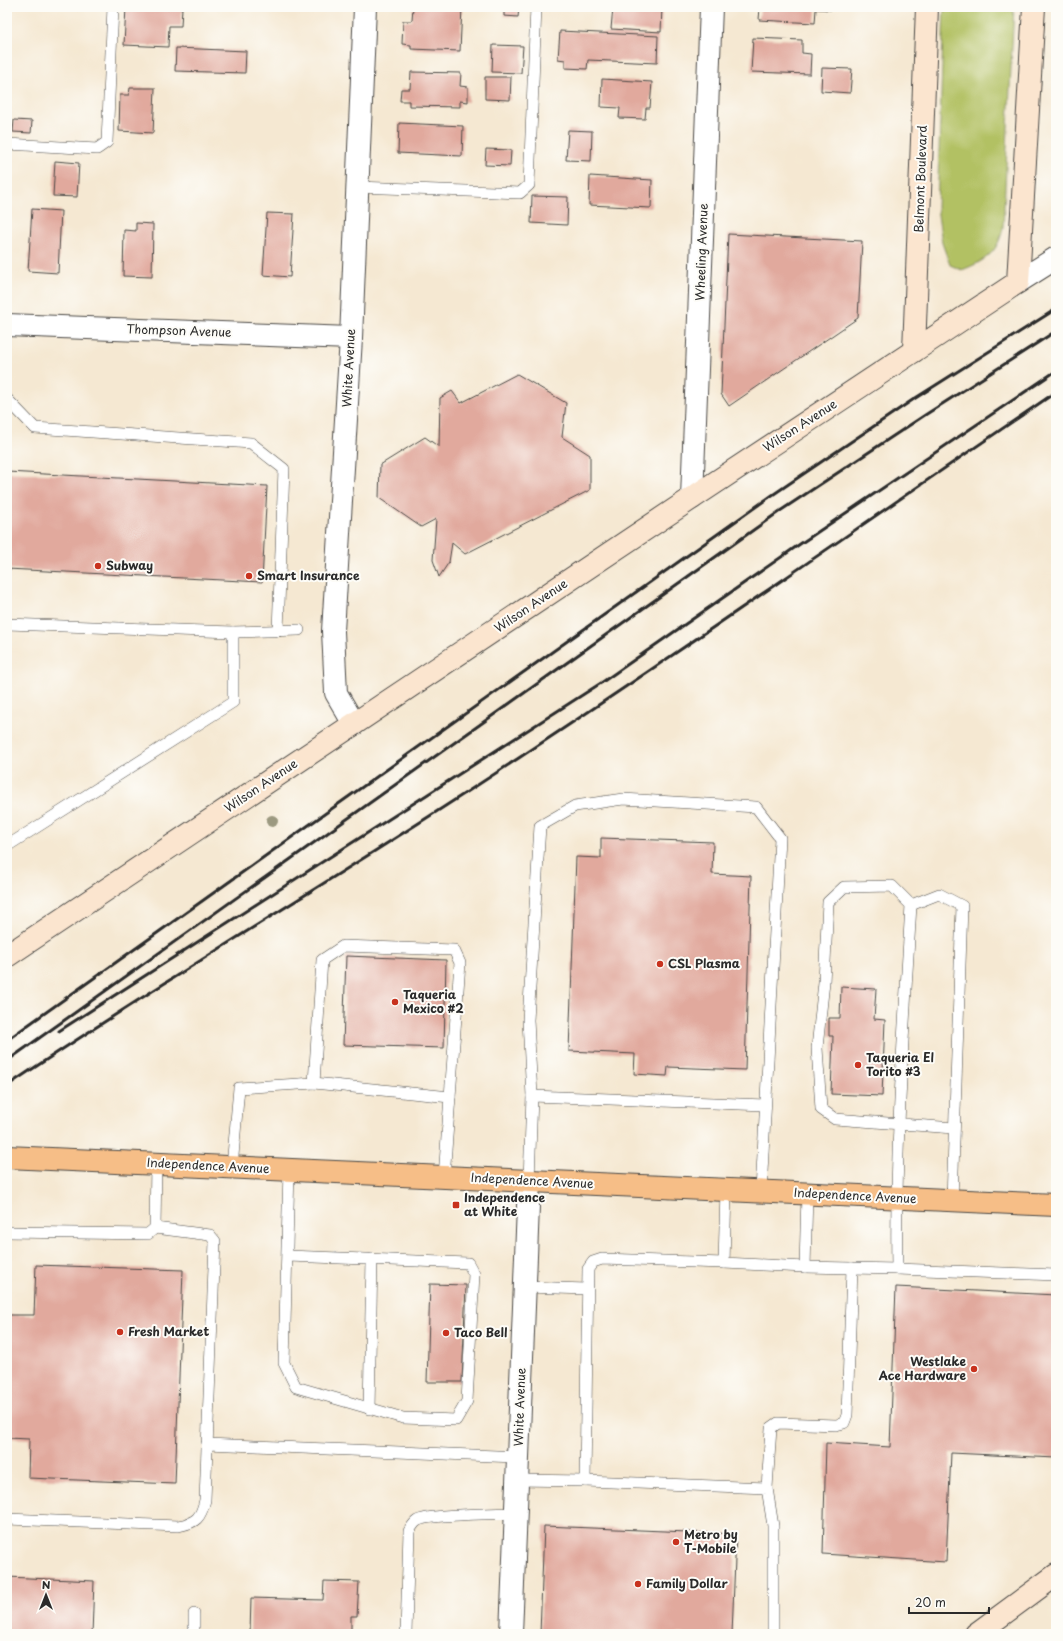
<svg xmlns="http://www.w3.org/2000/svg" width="1063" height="1641" font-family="'Playpen Sans',sans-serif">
  <rect width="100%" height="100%" fill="#fdfcf7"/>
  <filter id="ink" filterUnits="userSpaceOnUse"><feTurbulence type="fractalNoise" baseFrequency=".025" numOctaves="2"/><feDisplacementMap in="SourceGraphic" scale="8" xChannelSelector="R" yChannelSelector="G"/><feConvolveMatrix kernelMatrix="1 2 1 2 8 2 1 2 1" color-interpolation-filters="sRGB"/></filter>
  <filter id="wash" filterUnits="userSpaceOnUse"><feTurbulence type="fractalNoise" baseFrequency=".012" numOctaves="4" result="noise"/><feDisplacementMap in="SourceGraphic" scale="16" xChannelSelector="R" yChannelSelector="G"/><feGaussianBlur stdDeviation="0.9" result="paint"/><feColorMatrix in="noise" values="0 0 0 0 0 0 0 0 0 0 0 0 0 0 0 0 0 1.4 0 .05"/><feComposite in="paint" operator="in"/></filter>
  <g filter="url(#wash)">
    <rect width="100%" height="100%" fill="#f5e8d2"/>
    <path fill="#b2c163" stroke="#6e7647" d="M 944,7 L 1014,7 L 1003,228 C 998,253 985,261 962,270 L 950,265 L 942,243 L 937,208 Z"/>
    <g id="blocks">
      <g fill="#e1a99d">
        <polygon points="126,7 182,8 181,26 169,26 168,47 124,45"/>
        <polygon points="413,7 462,7 460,51 411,49 411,45 402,44 403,21 412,21"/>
        <polygon points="504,7 519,7 518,17 504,16"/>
        <polygon points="613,7 662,7 661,32 611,29"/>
        <polygon points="760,7 831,7 831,10 816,9 815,23 759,20"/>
        <polygon points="560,31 658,36 657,63 588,60 587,69 565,68 565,60 558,59"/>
        <polygon points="753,38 802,40 802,53 811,54 810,74 751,72"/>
        <polygon points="493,45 523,46 521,73 492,72"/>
        <polygon points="176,48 246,51 245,73 175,71"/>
        <polygon points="822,68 852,69 850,93 821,91"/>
        <polygon points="411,72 461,73 460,86 468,87 468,102 460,101 460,107 409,106 409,101 400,101 401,89 410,89"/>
        <polygon points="485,77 511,77 510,100 485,99"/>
        <polygon points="602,79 652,82 650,108 646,108 645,119 619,118 620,108 601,107"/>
        <polygon points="130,88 155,88 153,133 119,131 120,95 129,95"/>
        <polygon points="14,120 32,121 31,133 13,132"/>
        <polygon points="399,123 463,126 462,156 398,153"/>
        <polygon points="568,130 592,131 591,161 566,160"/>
        <polygon points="486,149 511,150 510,166 485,165"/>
        <polygon points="55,161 79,163 77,197 53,196"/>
        <polygon points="590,176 652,180 651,208 589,205"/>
        <polygon points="532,196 568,197 567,225 531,223"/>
        <polygon points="32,209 61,211 58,273 28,271"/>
        <polygon points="267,213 294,214 290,277 263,275"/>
        <polygon points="136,223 153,224 152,277 123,276 124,230 136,231"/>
        <polygon points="728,234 862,241 858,318 729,406 721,394"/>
        <polygon points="517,374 566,403 562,437 590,455 590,490 465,554 452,543 449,562 439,577 433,560 436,519 421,527 379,498 380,465 425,437 439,447 440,398 452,391 461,403"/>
        <polygon points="7,472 267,486 262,582 7,569"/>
        <polygon points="601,838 713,842 712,874 751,876 745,1070 668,1067 667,1076 634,1074 635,1054 569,1051 576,857 601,858"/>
        <polygon points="346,956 446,960 444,1048 343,1045"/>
        <polygon points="841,987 876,989 874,1019 885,1020 882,1096 831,1094 833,1036 829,1036 829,1018 840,1018"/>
        <polygon points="36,1265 183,1270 175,1484 28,1478 29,1439 7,1438 7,1315 34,1315"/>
        <polygon points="430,1284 466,1285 462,1382 427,1382"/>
        <polygon points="896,1287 1056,1295 1056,1458 951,1453 946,1562 823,1554 826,1443 890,1447"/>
        <polygon points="544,1526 736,1534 732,1634 540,1634"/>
        <polygon points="7,1577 94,1581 92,1634 7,1634"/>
        <polygon points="324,1581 359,1582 357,1616 351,1616 351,1634 250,1634 251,1598 323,1600"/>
      </g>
    </g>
  </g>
  <g filter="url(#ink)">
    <use href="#blocks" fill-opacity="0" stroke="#494744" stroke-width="1"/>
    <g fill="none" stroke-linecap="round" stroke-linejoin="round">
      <g stroke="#494744" stroke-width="12">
        <g id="lane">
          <polyline points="7,144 97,149 107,142 113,7"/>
          <polyline points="357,187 520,193 529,185 536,7"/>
          <polyline points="7,399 35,428 251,443 284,469 278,631"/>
          <polyline points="7,624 233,632 299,630"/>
          <polyline points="7,846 233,702 233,632"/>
          <polyline points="911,905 939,894 962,906 952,1200"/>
          <polyline points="314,1083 450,1097"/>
          <polyline points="532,1096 765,1105"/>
          <path d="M 954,1128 L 835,1119 L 821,1109 L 817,1048 L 824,982 L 828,902 L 844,887 L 892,886 L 911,905 C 904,1026 895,1147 897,1269 L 1056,1275"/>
          <polyline points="232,1167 239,1088 314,1083 322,960 343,946 454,950 460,963 444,1177"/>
          <polyline points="529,1181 532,1096 528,1020 540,826 575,806 623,799 756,807 780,838 761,1191"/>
          <polyline points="726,1190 724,1263 805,1267"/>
          <polyline points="807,1194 805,1267 897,1269"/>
          <polyline points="7,1232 148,1234 155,1228 156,1164"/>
          <polyline points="288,1256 468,1263 474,1274 467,1401 456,1420 403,1418 296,1387 284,1363 289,1170"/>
          <polyline points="525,1287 587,1289"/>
          <polyline points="369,1409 372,1259"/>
          <polyline points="207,1444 518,1457"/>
          <polyline points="517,1480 585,1481 588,1269 593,1262 602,1259 724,1263"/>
          <polyline points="585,1481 767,1488 773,1526 773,1634"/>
          <polyline points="767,1488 771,1428 778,1423 836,1425 844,1423 847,1415 852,1268"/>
          <path d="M 7,1519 L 178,1526 C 196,1523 201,1518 205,1500 L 215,1241 L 210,1235 L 155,1228"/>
          <polyline points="194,1614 194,1634"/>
          <path d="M 406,1634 L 409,1531 C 411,1528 414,1523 417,1521 C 428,1514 498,1514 516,1513"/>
        </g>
      </g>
      <g stroke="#494744" stroke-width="24">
        <g id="street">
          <polyline points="1018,282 1056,258"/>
          <polyline points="7,325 351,338"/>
          <polyline points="692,498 711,7"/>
          <polyline points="354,724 336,693 333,631 351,338 365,7"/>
          <polyline points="511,1634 529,1181"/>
        </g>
      </g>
      <g stroke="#494744" stroke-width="24">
        <g id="secondary">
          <polyline points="914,351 927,7"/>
          <polyline points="7,956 692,498 1018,282 1034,7"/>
          <polyline points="976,1634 1056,1575"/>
        </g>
      </g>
      <g stroke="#494744" stroke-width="24">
        <polyline id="primary" points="7,1157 1056,1205"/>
      </g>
      <use href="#lane" stroke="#fff" stroke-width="11"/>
      <use href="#street" stroke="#fff" stroke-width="22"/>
      <use href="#secondary" stroke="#fbe5cf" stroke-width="22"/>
      <use href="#primary" stroke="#f6be87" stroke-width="22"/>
      <g stroke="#2b2b2b" stroke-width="3">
        <polyline points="59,1031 601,683 800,544 1056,371"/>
        <polyline points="7,1040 771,496 914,399 1056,309"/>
        <polyline points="7,1061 780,511 925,415 1056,331"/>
        <path d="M 7,1086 C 159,983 317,890 470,790 C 668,661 861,525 1056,392"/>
      </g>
    </g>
    <circle fill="#9c9980" cx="272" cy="821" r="6"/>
  </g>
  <g fill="#c8321e" stroke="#fdfcf7" stroke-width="1.5">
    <circle cx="98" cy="566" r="4"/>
    <circle cx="249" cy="576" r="4"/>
    <circle cx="660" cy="964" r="4"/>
    <circle cx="395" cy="1002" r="4"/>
    <circle cx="858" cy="1065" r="4"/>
    <rect x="452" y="1201" width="8" height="8" rx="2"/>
    <circle cx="120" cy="1332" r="4"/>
    <circle cx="446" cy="1333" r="4"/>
    <circle cx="974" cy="1369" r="4"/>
    <circle cx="676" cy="1542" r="4"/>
    <circle cx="638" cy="1584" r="4"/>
  </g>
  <g text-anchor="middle" stroke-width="4" stroke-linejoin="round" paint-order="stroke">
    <g font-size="12" fill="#2b2b2b" stroke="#fdfcf7">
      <text transform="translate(921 179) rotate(-88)" y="4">Belmont Boulevard</text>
      <text transform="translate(702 252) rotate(-88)" y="4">Wheeling Avenue</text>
      <text transform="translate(179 331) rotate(2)" y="4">Thompson Avenue</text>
      <text transform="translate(349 368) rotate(-87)" y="4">White Avenue</text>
      <text transform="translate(800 426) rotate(-33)" y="4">Wilson Avenue</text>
      <text transform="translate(531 606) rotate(-34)" y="4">Wilson Avenue</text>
      <text transform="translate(261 786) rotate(-34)" y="4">Wilson Avenue</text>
      <text transform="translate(208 1166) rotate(3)" y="4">Independence Avenue</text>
      <text transform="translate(532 1181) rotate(3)" y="4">Independence Avenue</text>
      <text transform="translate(855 1196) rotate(3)" y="4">Independence Avenue</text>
      <text transform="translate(520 1407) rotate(-88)" y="4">White Avenue</text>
    </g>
    <g font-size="12" font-weight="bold" fill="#2b2b2b" stroke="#fdfcf7" text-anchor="start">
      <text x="106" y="570">Subway</text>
      <text x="257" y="580">Smart Insurance</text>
      <text x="668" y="968">CSL Plasma</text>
      <text x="403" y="999">Taqueria<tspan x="403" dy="14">Mexico #2</tspan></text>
      <text x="866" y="1062">Taqueria El<tspan x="866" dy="14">Torito #3</tspan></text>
      <text x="464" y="1202">Independence<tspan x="464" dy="14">at White</tspan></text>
      <text x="128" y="1336">Fresh Market</text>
      <text x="454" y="1337">Taco Bell</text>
      <text x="966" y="1366" text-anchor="end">Westlake<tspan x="966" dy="14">Ace Hardware</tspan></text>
      <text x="684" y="1539">Metro by<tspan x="684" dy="14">T-Mobile</tspan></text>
      <text x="646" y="1588">Family Dollar</text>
    </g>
  </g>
  <rect width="1063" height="1641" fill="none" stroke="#fdfcf7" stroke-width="24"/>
  <g transform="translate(46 1595)" stroke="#fdfcf7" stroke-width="3" paint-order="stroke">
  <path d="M0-3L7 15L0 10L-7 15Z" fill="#2b2b2b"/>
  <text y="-6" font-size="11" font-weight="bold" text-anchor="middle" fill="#2b2b2b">N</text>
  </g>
  <path d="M909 1607v6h80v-6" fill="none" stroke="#2b2b2b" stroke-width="2"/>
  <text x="915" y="1607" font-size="12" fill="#2b2b2b" stroke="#fdfcf7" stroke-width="3" paint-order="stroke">20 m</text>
</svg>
